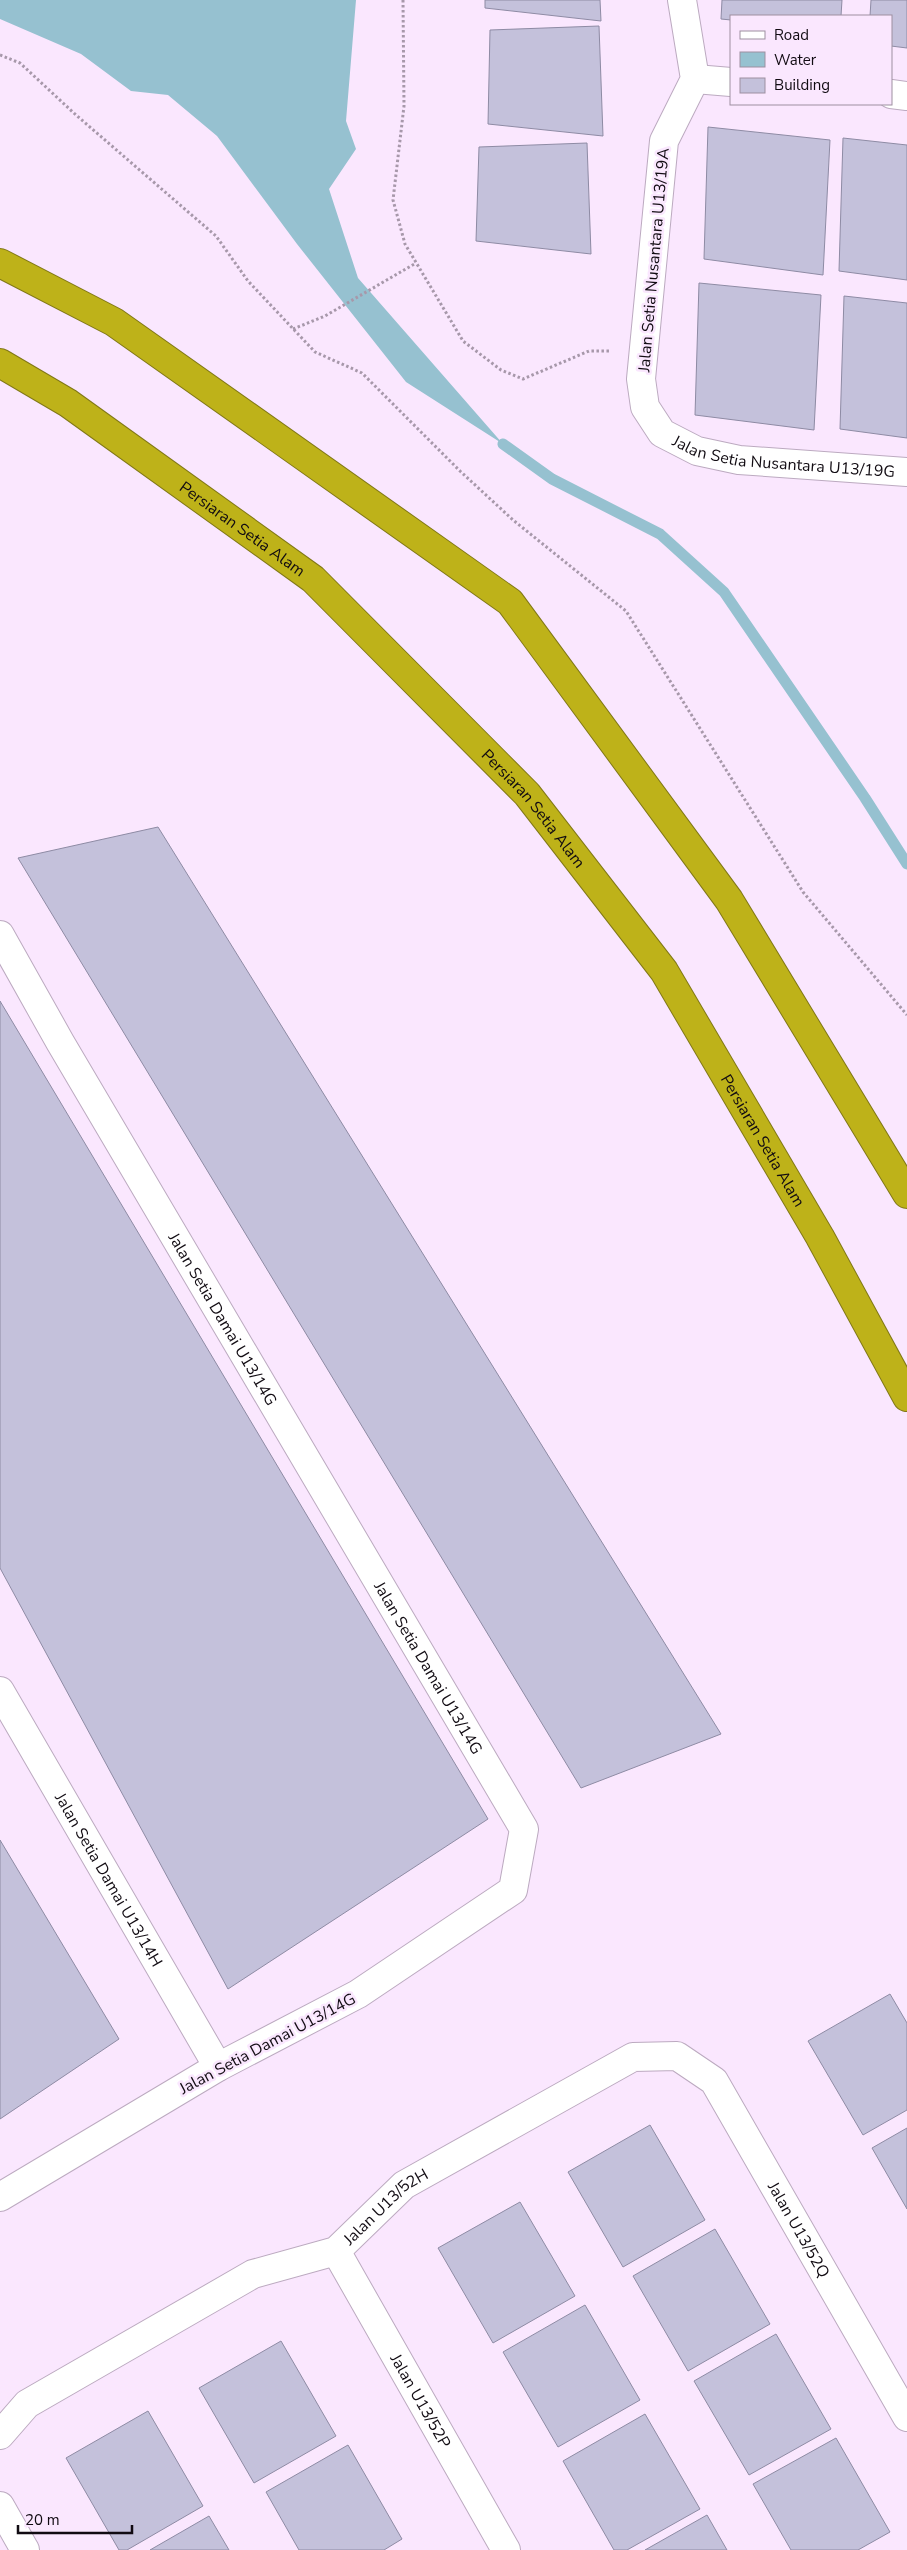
<svg xmlns="http://www.w3.org/2000/svg" width="907" height="2550" font-family="'Nunito Sans',sans-serif">
  <rect width="100%" height="100%" fill="#fae7fe"/>
  <polygon fill="#96c1d0" points="0,0 356,0 346,121 356,149 329,189 358,278 503,444 406,382 297,244 217,136 168,95 131,91 81,54 0,19"/>
  <g fill="none" stroke-linecap="round" stroke-linejoin="round">
    <polyline stroke="#96c1d0" stroke-width="11" points="503,444 552,479 660,534 724,592 865,798 907,864"/>
  </g>
  <g fill="#c4c1db" stroke="#8e8ba4">
    <polygon points="485,0 600,0 601,21 485,8"/>
    <polygon points="722,0 842,0 841,16 731,16 731,20 721,19"/>
    <polygon points="871,0 907,0 907,48 891,46 891,16 870,16"/>
    <polygon points="599,26 603,136 488,124 490,30"/>
    <polygon points="708,127 830,140 823,275 704,259"/>
    <polygon points="843,138 907,145 907,280 839,271"/>
    <polygon points="587,143 591,254 476,241 479,147"/>
    <polygon points="699,283 821,295 814,430 695,415"/>
    <polygon points="844,296 907,303 907,438 840,429"/>
    <polygon points="158,827 721,1734 581,1788 18,858"/>
    <polygon points="0,1001 488,1819 228,1989 0,1568"/>
    <polygon points="0,1840 119,2039 0,2119"/>
    <polygon points="890,1994 907,2023 907,2110 863,2135 808,2041"/>
    <polygon points="650,2125 705,2220 623,2267 568,2172"/>
    <polygon points="907,2128 907,2209 872,2148"/>
    <polygon points="520,2202 575,2296 493,2343 438,2248"/>
    <polygon points="715,2229 770,2324 688,2371 633,2276"/>
    <polygon points="585,2305 640,2400 558,2447 503,2352"/>
    <polygon points="776,2334 831,2429 749,2475 694,2381"/>
    <polygon points="281,2341 336,2436 254,2483 199,2388"/>
    <polygon points="148,2411 203,2506 127,2550 119,2550 66,2458"/>
    <polygon points="645,2414 700,2509 627,2550 614,2550 563,2461"/>
    <polygon points="836,2438 890,2532 858,2550 791,2550 753,2484"/>
    <polygon points="348,2445 402,2539 384,2550 299,2550 266,2492"/>
    <polygon points="707,2515 727,2550 645,2550"/>
    <polygon points="209,2516 229,2550 150,2550"/>
  </g>
  <g fill="none" stroke-linecap="round" stroke-linejoin="round">
    <g stroke="#bcaac0" stroke-width="30">
      <g id="street">
        <path id="s1" d="M 682,0 L 695,79 L 664,141 L 641,379 L 645,407 L 662,433 L 697,451 L 739,460 L 907,472"/>
        <polyline points="695,79 731,82"/>
        <polyline points="891,94 907,96"/>
        <path id="s2" d="M 0,935 L 60,1042 L 524,1829 L 513,1890 L 358,1994 L 218,2067 L 0,2197"/>
        <path id="s3" d="M 0,1691 L 218,2067"/>
        <path id="s4" d="M 336,2251 L 506,2550"/>
        <path id="s5" d="M 0,2435 L 27,2404 L 253,2274 L 336,2251 L 404,2185 L 633,2057 L 677,2056 L 714,2081 L 907,2417"/>
        <polyline points="0,2506 25,2550"/>
      </g>
    </g>
    <g stroke="#817817" stroke-width="30">
      <g id="highway">
        <polyline points="0,263 114,322 510,602 729,900 907,1194"/>
        <path id="s6" d="M 0,363 L 68,403 L 313,579 L 527,794 L 664,971 L 820,1237 L 907,1397"/>
      </g>
    </g>
    <g stroke="#a798aa" stroke-width="3" stroke-dasharray="2.5 2.5" stroke-linecap="butt">
      <polyline points="403,0 404,106 393,200 405,244 463,341 501,370 523,379 589,351 611,351"/>
      <polyline points="0,55 20,63 76,115 216,236 248,281 315,352 362,373 460,471 513,520 626,611 803,892 907,1015"/>
      <polyline points="293,329 325,316 416,263"/>
    </g>
    <use href="#street" stroke="#fff" stroke-width="28"/>
    <use href="#highway" stroke="#beb219" stroke-width="28"/>
  </g>
  <g text-anchor="middle" stroke-width="5" stroke-linejoin="round" paint-order="stroke">
    <g font-size="16" fill="#110b12" stroke="#fae7fe">
      <text transform="translate(653 260) rotate(-85)" y="6">Jalan Setia Nusantara U13/19A</text>
      <text dy="6" stroke="none"><textPath href="#s1" startOffset="574">Jalan Setia Nusantara U13/19G</textPath></text>
      <text dy="6" stroke="none"><textPath href="#s6" startOffset="294">Persiaran Setia Alam</textPath></text>
      <text dy="6" stroke="none"><textPath href="#s6" startOffset="699">Persiaran Setia Alam</textPath></text>
      <text dy="6" stroke="none"><textPath href="#s6" startOffset="1104">Persiaran Setia Alam</textPath></text>
      <text dy="6" stroke="none"><textPath href="#s2" startOffset="444">Jalan Setia Damai U13/14G</textPath></text>
      <text dy="6" stroke="none"><textPath href="#s2" startOffset="849">Jalan Setia Damai U13/14G</textPath></text>
      <text dy="6" stroke="none"><textPath href="#s3" startOffset="218">Jalan Setia Damai U13/14H</textPath></text>
      <text transform="translate(267 2043) rotate(-28)" y="6">Jalan Setia Damai U13/14G</text>
      <text dy="6" stroke="none"><textPath href="#s5" startOffset="455">Jalan U13/52H</textPath></text>
      <text dy="6" stroke="none"><textPath href="#s5" startOffset="1005">Jalan U13/52Q</textPath></text>
      <text dy="6" stroke="none"><textPath href="#s4" startOffset="172">Jalan U13/52P</textPath></text>
    </g>
  </g>
  <rect x="730" y="15" width="162" height="90" fill="#fae7fe" stroke="#9d8fa0"/>
  <rect x="740" y="31" width="25" height="8" fill="#ffffff" stroke="#9d8fa0"/>
  <text x="774" y="40" font-size="15" fill="#110b12">Road</text>
  <rect x="740" y="52" width="25" height="15" fill="#96c1d0" stroke="#9d8fa0"/>
  <text x="774" y="65" font-size="15" fill="#110b12">Water</text>
  <rect x="740" y="78" width="25" height="15" fill="#c4c1db" stroke="#9d8fa0"/>
  <text x="774" y="90" font-size="15" fill="#110b12">Building</text>
  <path d="M18 2525v8h114v-8" fill="none" stroke="#110b12" stroke-width="2.5"/>
  <text x="25" y="2525" font-size="15" fill="#110b12" stroke="#fae7fe" stroke-width="4" paint-order="stroke">20 m</text>
</svg>
